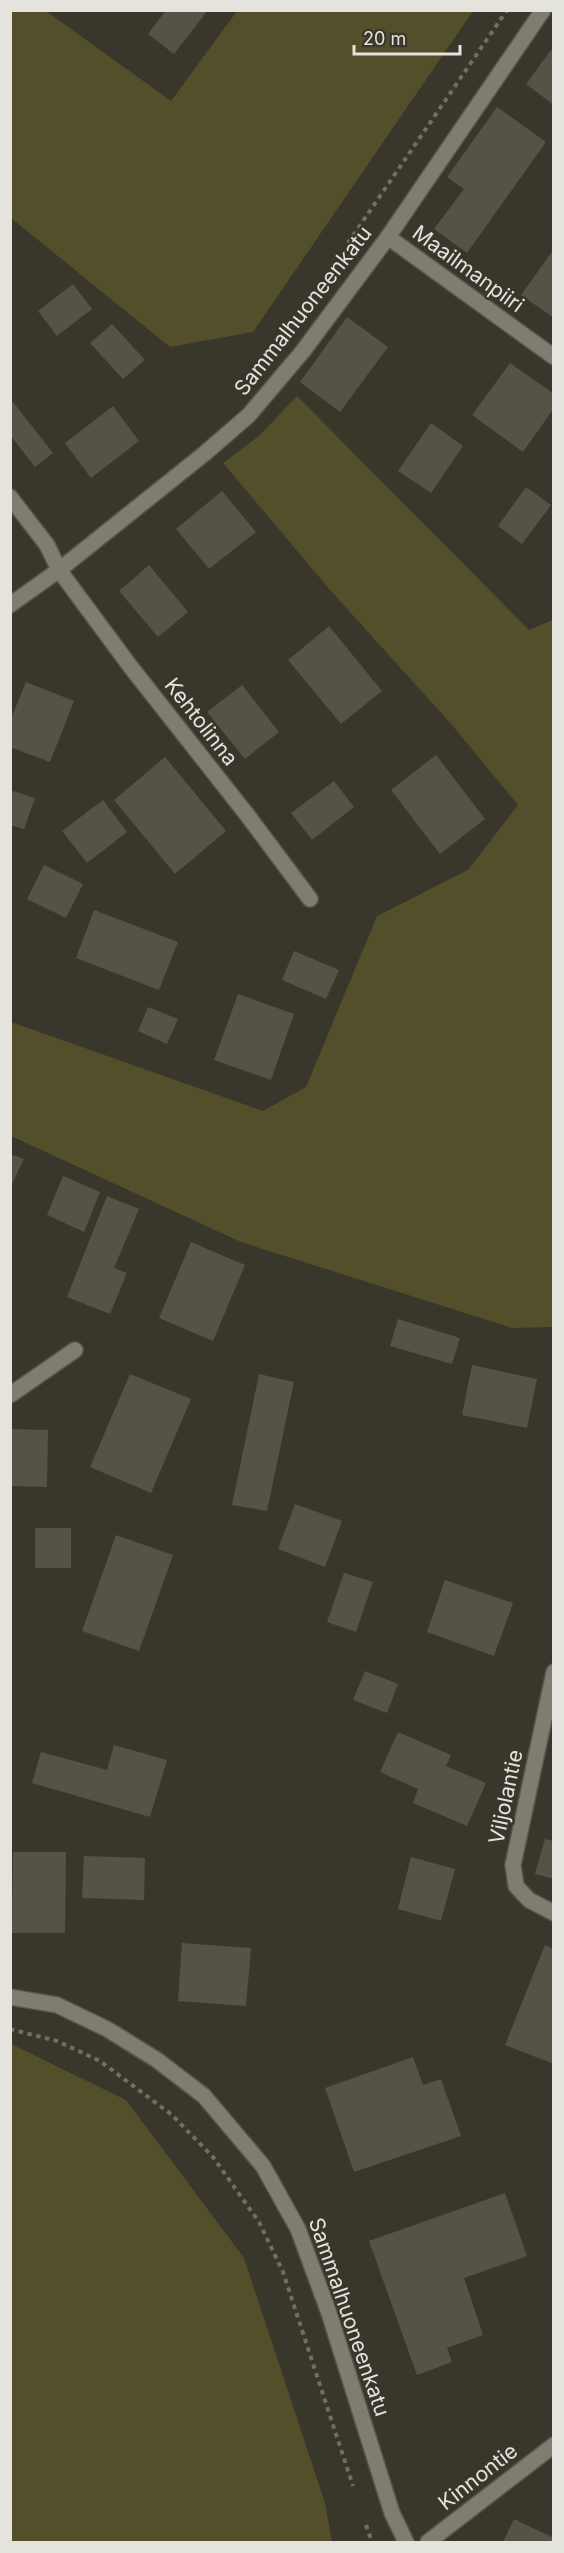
<svg xmlns="http://www.w3.org/2000/svg" width="564" height="2553" font-family="Inter,sans-serif">
  <rect width="100%" height="100%" fill="#39372b"/>
  <g fill="#534f2b">
    <polygon points="10,11 46,11 171,101 237,11 473,11 253,332 170,347 11,218"/>
    <polygon points="297,396 529,630 553,620 553,1327 512,1328 241,1242 11,1136 11,1022 263,1111 306,1087 377,916 468,870 518,805 452,725 331,591 223,463 259,436"/>
    <polygon points="11,2044 126,2100 244,2258 325,2503 332,2542 11,2542"/>
  </g>
  <g fill="#555346">
    <polygon points="166,10 208,10 174,54 148,34"/>
    <polygon points="554,46 554,105 526,84"/>
    <polygon points="497,107 546,142 467,253 434,229 464,189 447,177"/>
    <polygon points="554,249 554,318 521,295"/>
    <polygon points="73,284 92,309 57,336 38,311"/>
    <polygon points="347,317 388,347 340,412 300,382"/>
    <polygon points="112,324 145,360 123,379 90,343"/>
    <polygon points="510,363 554,394 554,408 523,452 472,415"/>
    <polygon points="13,402 53,453 35,467 10,435 10,404"/>
    <polygon points="113,406 139,441 91,478 65,443"/>
    <polygon points="431,423 463,446 431,493 398,471"/>
    <polygon points="526,487 551,505 522,544 498,526"/>
    <polygon points="222,491 256,532 209,569 176,529"/>
    <polygon points="149,565 188,612 158,637 119,591"/>
    <polygon points="329,626 382,691 341,724 288,660"/>
    <polygon points="26,682 74,701 50,762 10,747 10,721"/>
    <polygon points="242,685 279,732 245,759 207,712"/>
    <polygon points="436,755 485,819 440,854 391,790"/>
    <polygon points="165,757 226,831 175,874 114,800"/>
    <polygon points="334,781 354,807 312,840 291,813"/>
    <polygon points="10,790 35,798 24,829 10,825"/>
    <polygon points="103,800 127,832 87,863 62,831"/>
    <polygon points="44,865 83,884 66,918 27,899"/>
    <polygon points="94,910 178,942 159,990 76,958"/>
    <polygon points="294,951 339,970 326,999 282,980"/>
    <polygon points="238,994 294,1014 271,1080 214,1060"/>
    <polygon points="148,1007 178,1019 167,1044 138,1031"/>
    <polygon points="10,1154 24,1159 10,1188"/>
    <polygon points="63,1176 100,1192 84,1232 47,1215"/>
    <polygon points="107,1196 139,1209 114,1268 127,1273 110,1314 67,1297"/>
    <polygon points="191,1242 245,1265 213,1341 159,1318"/>
    <polygon points="398,1319 460,1338 452,1364 390,1346"/>
    <polygon points="472,1365 537,1379 527,1428 462,1415"/>
    <polygon points="130,1374 191,1399 151,1493 90,1467"/>
    <polygon points="259,1374 294,1382 267,1511 232,1505"/>
    <polygon points="10,1429 48,1430 47,1487 10,1486"/>
    <polygon points="295,1504 342,1521 325,1567 278,1549"/>
    <rect x="35" y="1528" width="36" height="40"/>
    <polygon points="116,1535 173,1555 139,1651 82,1631"/>
    <polygon points="344,1573 373,1582 356,1632 327,1622"/>
    <polygon points="445,1580 513,1603 494,1656 427,1632"/>
    <polygon points="365,1671 398,1684 387,1713 353,1700"/>
    <polygon points="398,1732 451,1755 446,1766 486,1783 467,1826 413,1803 418,1789 380,1772"/>
    <polygon points="114,1745 167,1760 150,1817 32,1783 41,1752 107,1770"/>
    <polygon points="545,1839 554,1841 554,1879 535,1874"/>
    <polygon points="13,1852 66,1852 65,1933 12,1933"/>
    <polygon points="84,1856 145,1858 144,1900 82,1898"/>
    <polygon points="411,1857 455,1869 441,1921 398,1909"/>
    <polygon points="182,1943 251,1948 246,2006 178,2001"/>
    <polygon points="545,1945 554,1949 554,2064 505,2045"/>
    <polygon points="413,2057 423,2085 441,2079 461,2136 354,2172 325,2088"/>
    <polygon points="505,2193 527,2256 464,2278 483,2335 447,2348 452,2362 417,2375 369,2241"/>
    <polygon points="514,2519 554,2538 554,2542 503,2542"/>
  </g>
  <g fill="none" stroke-linecap="round" stroke-linejoin="round">
    <g stroke="#57564b" stroke-width="18">
      <g id="street">
        <polyline points="388,237 554,357"/>
        <polyline points="10,497 47,545 59,570 130,666 248,816 310,899"/>
        <polyline points="10,605 59,570 204,454 249,415 303,351 388,237 543,10"/>
        <polyline points="10,1395 75,1350"/>
        <polyline points="554,1672 513,1865 516,1886 529,1900 554,1913"/>
        <polyline points="10,1997 57,2005 107,2029 157,2060 204,2096 263,2166 298,2229 329,2313 392,2513 406,2542"/>
        <polyline points="428,2542 554,2445"/>
      </g>
    </g>
    <g stroke="#716f65" stroke-width="4" stroke-dasharray="4.5 4.5" stroke-linecap="butt">
      <polyline points="348,243 507,10"/>
      <polyline points="10,2029 57,2041 100,2061 172,2115 213,2157 259,2222 283,2272 353,2486"/>
      <polyline points="366,2525 372,2542"/>
    </g>
    <use href="#street" stroke="#7f7d70" stroke-width="15"/>
  </g>
  <g text-anchor="middle" stroke-width="5" stroke-linejoin="round" paint-order="stroke">
    <g font-size="21" fill="#e4e3dc" stroke="#39372b">
      <text transform="translate(468 269) rotate(36)" y="7">Maailmanpiiri</text>
      <text transform="translate(303 311) rotate(-52)" y="7">Sammalhuoneenkatu</text>
      <text transform="translate(201 722) rotate(52)" y="7">Kehtolinna</text>
      <text transform="translate(506 1797) rotate(-78)" y="7">Viljolantie</text>
      <text transform="translate(349 2317) rotate(71)" y="7">Sammalhuoneenkatu</text>
      <text transform="translate(478 2477) rotate(-38)" y="7">Kinnontie</text>
    </g>
  </g>
  <rect width="564" height="2553" fill="none" stroke="#e4e3dc" stroke-width="24"/>
  <path d="M354 45v9h106v-9" fill="none" stroke="#e4e3dc" stroke-width="3"/>
  <text x="363" y="45" font-size="18" fill="#e4e3dc" stroke="#39372b" stroke-width="4.5" paint-order="stroke">20 m</text>
</svg>
